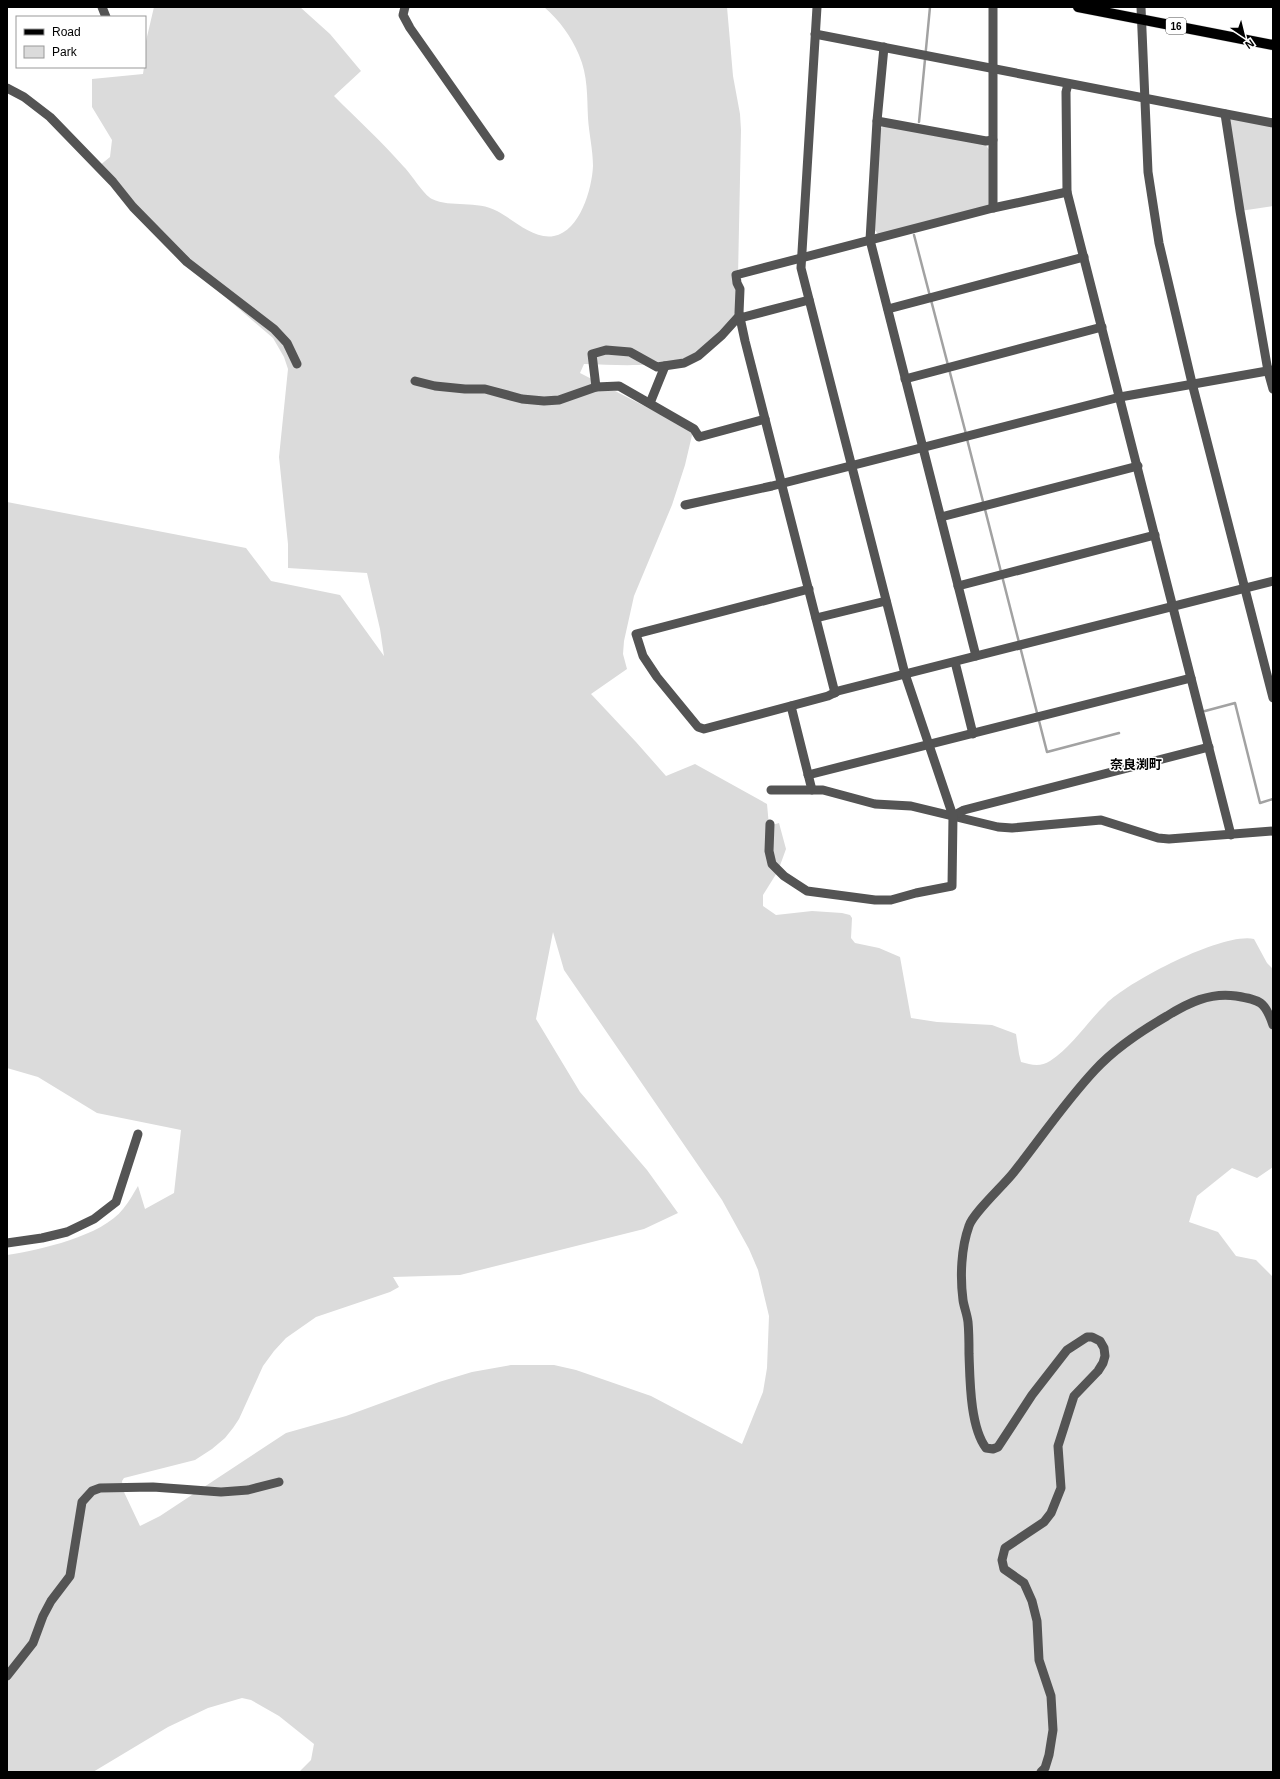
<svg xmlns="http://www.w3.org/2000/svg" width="1280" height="1779" font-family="Arial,'Noto Sans JP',sans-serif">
  <rect width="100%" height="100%" fill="#fff"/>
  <g fill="#dbdbdb" fill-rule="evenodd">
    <path d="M 154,7 L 300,7 L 330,34 L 361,71 L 334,96 C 357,119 382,142 404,167 C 412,175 423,194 432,199 C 451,208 477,200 497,211 C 514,220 534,240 554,236 C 580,231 592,189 593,166 C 593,150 589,134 588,118 C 587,96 588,76 579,55 C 571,36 560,21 544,7 L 727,7 L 733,76 L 740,114 L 741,130 L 737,325 C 728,332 718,341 708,347 C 671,370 626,365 584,364 L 580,373 L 693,431 L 685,465 L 672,505 L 634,596 L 624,641 L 623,654 L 627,669 L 591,694 L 636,742 L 666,776 L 695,764 L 767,804 L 769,826 L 779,823 L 786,849 L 778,871 L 763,895 L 763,906 L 776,915 L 812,911 L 842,913 L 850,915 L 852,918 L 851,938 L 855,943 L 879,948 L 900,957 L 911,1018 L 937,1022 L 992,1025 L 1016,1034 L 1019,1054 L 1021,1062 C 1031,1065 1041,1067 1050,1061 C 1072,1047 1087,1022 1106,1004 C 1129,981 1223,932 1254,939 L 1267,963 L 1273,969 L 1273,1167 L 1257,1178 L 1232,1168 L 1197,1196 L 1189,1222 L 1218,1232 L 1236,1256 L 1256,1260 L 1273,1277 L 1273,1772 L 299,1772 L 311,1760 L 314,1744 L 279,1716 L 251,1700 L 242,1698 L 208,1708 L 168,1727 L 93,1772 L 7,1772 L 7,1255 C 40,1250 102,1236 123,1209 C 129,1202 133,1194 138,1186 L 145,1209 L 174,1193 L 181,1130 L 97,1113 L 38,1077 L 7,1068 L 7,502 L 246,548 L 271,581 L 340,595 L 384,656 L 380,629 L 367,573 L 288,568 L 288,544 L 279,457 L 288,369 L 284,357 L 273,338 L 167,247 L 99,166 L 110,157 L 112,140 L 92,107 L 92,79 L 143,74 L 144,67 L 145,67 L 146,41 ZM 553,932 L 564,970 L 722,1200 L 749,1249 L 758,1270 L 769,1316 L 767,1368 L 763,1392 L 742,1444 L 651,1396 L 576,1370 L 554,1365 L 511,1365 L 472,1372 L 439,1382 L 346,1416 L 286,1433 L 160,1516 L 140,1526 L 123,1490 L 122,1481 L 124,1478 L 195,1460 L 212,1449 L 225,1438 L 233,1428 L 239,1419 L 263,1366 L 274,1351 L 286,1338 L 316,1317 L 390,1292 L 399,1287 L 393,1277 L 460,1275 L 644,1229 L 678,1213 L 647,1170 L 580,1092 L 536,1019 Z"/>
    <polygon points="1225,114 1273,123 1273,206 1240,211"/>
    <polygon points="885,125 985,144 990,151 991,202 986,208 879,235 874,229 880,129"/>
  </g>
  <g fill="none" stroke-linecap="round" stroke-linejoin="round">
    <g stroke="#a2a2a2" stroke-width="2.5">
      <polyline points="919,122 930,7"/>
      <polyline points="914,235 966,434"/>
      <polyline points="967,439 1047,752 1119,733"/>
      <polyline points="1205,711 1235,703 1260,803 1273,799"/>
    </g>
    <g stroke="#dbdbdb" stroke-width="11">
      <polyline id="major" points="1078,7 1273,45"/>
    </g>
    <g stroke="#545454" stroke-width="9">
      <polyline points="102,7 106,17"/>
      <polyline points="405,7 403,15 410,28 500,156"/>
      <polyline points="993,7 993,208"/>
      <polyline points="1141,7 1148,172 1159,243 1192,383 1273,698"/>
      <polyline points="815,34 1273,123"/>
      <polyline points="884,47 877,121 870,240 976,656"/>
      <polyline points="1068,84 1066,92 1067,192 1231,835"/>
      <polyline points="7,88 24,97 50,117 113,182 133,207 187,262 274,329 287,343 297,364"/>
      <polyline points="1225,114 1240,211 1268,371 1273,389"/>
      <polyline points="877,121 986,141 993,140"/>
      <polyline points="888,309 1084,257"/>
      <polyline points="740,318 809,300"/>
      <polyline points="905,379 1102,327"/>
      <polyline points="415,381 435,386 465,389 485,389 522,399 544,401 559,400 596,387 619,386 694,429 699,437 765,419"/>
      <polyline points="596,387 592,354 606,350 630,352 657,367 684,363 698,356 722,335 740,315"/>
      <polyline points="650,403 665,366"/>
      <polyline points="685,505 772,486 1120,397 1273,370"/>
      <polyline points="941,517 1138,466"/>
      <polyline points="958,586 1155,535"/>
      <polyline points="809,589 636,634 643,656 657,677 698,727 704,729 828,696 838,691 1273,581"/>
      <polyline points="816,618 886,601"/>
      <polyline points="955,662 973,734"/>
      <polyline points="835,693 745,341 739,313 740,289 737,283 736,275 993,208 1067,192"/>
      <polyline points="791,706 812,790"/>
      <polyline points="808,775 1191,678"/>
      <polyline points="771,790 823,790 875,804 911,806 998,827 1012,828 1101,820 1158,838 1169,839 1273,831"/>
      <polyline points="953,816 964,810 1209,747"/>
      <polyline points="770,824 769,851 772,864 784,876 807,891 875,900 891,900 916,893 952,886 953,816 905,674 801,268 817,7"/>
      <polyline points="7,1243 42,1238 67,1232 94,1219 116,1202 138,1134"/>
      <polyline points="7,1676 33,1643 43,1616 51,1601 70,1576 82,1502 92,1491 100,1488 153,1487 221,1492 248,1490 279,1482"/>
      <path d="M 1041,1772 L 1045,1768 L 1049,1755 L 1053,1730 L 1051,1696 L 1039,1660 L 1037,1621 L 1032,1601 L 1024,1583 L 1004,1569 L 1002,1560 L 1005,1548 L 1044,1522 L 1051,1513 L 1061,1488 L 1058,1446 L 1074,1396 L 1098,1371 L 1103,1363 L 1105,1356 L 1104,1348 L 1100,1341 L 1092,1337 L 1087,1337 L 1067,1350 L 1032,1395 L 998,1447 L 993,1449 L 986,1448 C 970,1427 970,1380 969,1354 C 969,1343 969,1332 968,1322 C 967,1314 964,1307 963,1300 C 960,1277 961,1248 969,1226 C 973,1213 1004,1185 1014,1172 C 1041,1138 1065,1102 1095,1070 C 1115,1048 1141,1031 1167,1016 C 1188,1003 1210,992 1236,996 C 1260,1000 1265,1001 1273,1025"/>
    </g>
    <use href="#major" stroke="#000" stroke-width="10"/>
  </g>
  <g text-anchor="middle" stroke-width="3" stroke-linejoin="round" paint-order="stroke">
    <rect fill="#fff" stroke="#4c4c4c" stroke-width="1" x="1166" y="18" width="20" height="16" rx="3"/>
    <g font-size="10" font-weight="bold" fill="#000">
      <text x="1176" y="30">16</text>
    </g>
    <g font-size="13" font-weight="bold" fill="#000" stroke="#fff">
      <text x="1136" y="769">奈良渕町</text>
    </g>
  </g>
  <rect width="1280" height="1779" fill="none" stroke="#000000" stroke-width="16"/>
  <rect x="16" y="16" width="130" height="52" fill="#ffffff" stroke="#999999"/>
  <rect x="24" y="29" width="20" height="6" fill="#000000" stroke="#999999"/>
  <text x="52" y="36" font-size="12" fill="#000000">Road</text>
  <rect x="24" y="46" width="20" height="12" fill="#dbdbdb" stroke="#999999"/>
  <text x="52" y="56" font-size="12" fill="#000000">Park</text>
  <g transform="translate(1244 36) rotate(145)" stroke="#ffffff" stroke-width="3" paint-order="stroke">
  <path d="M0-3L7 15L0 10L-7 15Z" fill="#000000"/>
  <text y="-6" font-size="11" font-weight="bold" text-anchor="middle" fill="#000000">N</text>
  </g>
</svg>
